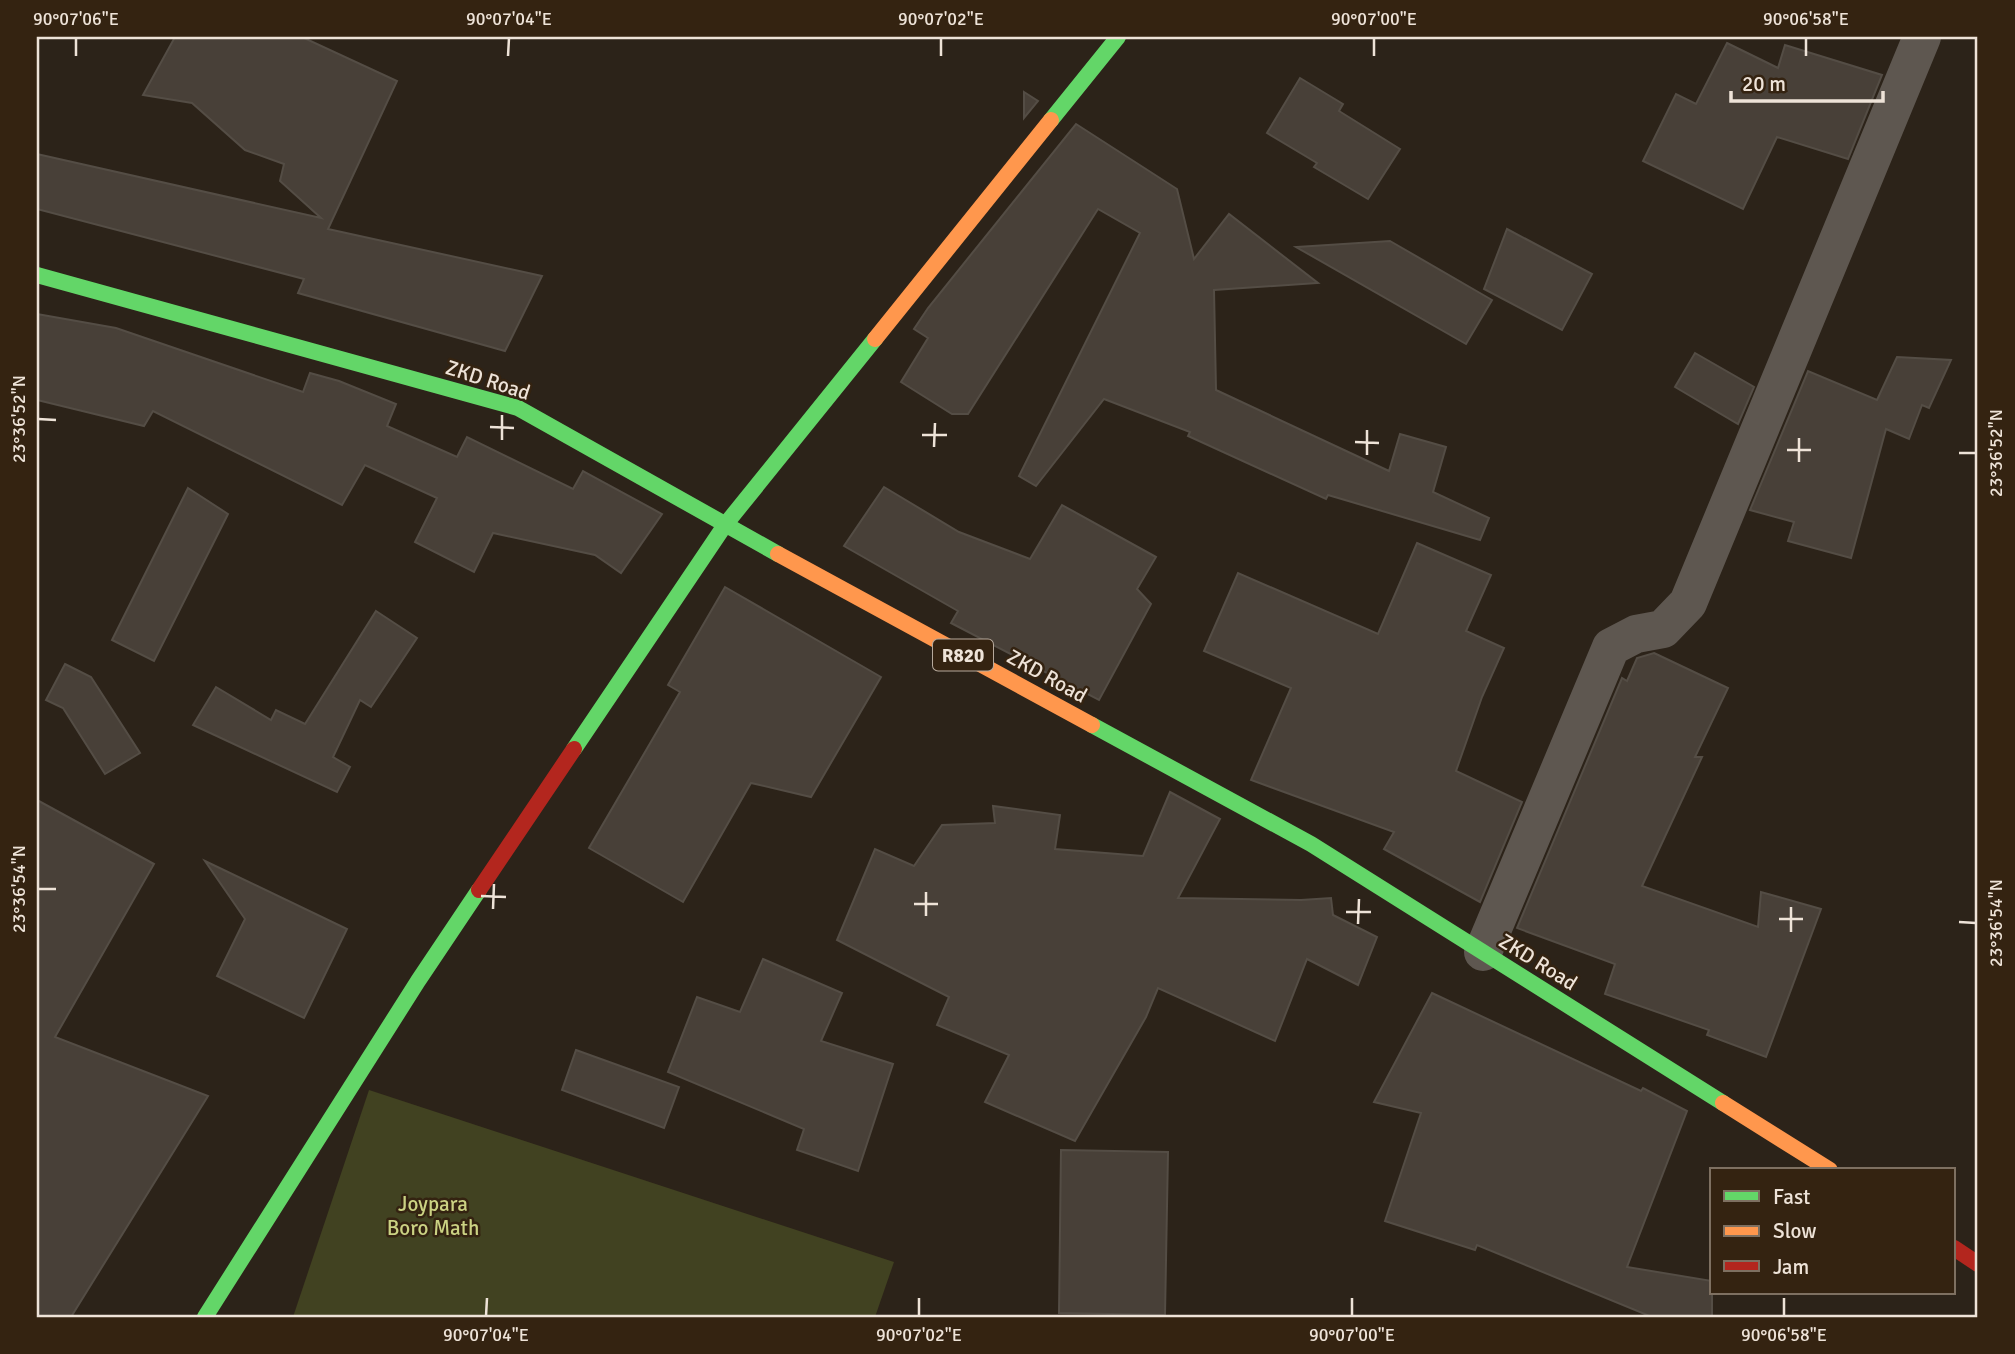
<svg xmlns="http://www.w3.org/2000/svg" width="2015" height="1354" font-family="Signika,sans-serif">
  <rect width="100%" height="100%" fill="#2c2319"/>
  <polygon fill="#414221" points="369,1090 894,1262 875,1317 293,1317"/>
  <g fill="#484038" stroke="#544d45" stroke-width="2">
    <polygon points="175,37 302,37 397,81 328,229 542,276 505,351 298,293 304,279 37,209 37,154 321,218 280,181 284,164 245,150 192,103 143,95"/>
    <polygon points="1727,43 1778,68 1785,45 1882,75 1848,159 1777,137 1743,209 1643,161 1676,94 1696,104"/>
    <polygon points="1300,78 1343,104 1339,111 1400,149 1368,199 1314,167 1317,163 1267,133"/>
    <polygon points="1024,92 1038,101 1024,118"/>
    <polygon points="1076,124 1177,189 1194,259 1229,214 1318,283 1214,290 1216,390 1389,471 1400,434 1446,447 1433,492 1489,518 1480,540 1328,495 1326,499 1188,436 1190,432 1104,399 1036,486 1019,476 1140,233 1098,209 968,414 952,414 901,382 928,338 914,329 928,308"/>
    <polygon points="1507,229 1592,274 1562,330 1484,289"/>
    <polygon points="1390,241 1492,300 1466,344 1296,247"/>
    <polygon points="37,314 116,328 303,392 310,373 339,381 396,404 387,426 457,457 467,437 573,489 583,471 662,514 621,573 595,555 493,533 474,572 415,542 437,498 365,465 342,505 153,411 144,426 37,400"/>
    <polygon points="1695,353 1754,387 1738,424 1675,387"/>
    <polygon points="1897,357 1951,360 1929,408 1922,405 1909,439 1886,429 1851,558 1788,541 1794,522 1750,510 1808,371 1877,400"/>
    <polygon points="884,487 959,532 1030,559 1062,505 1156,557 1137,589 1151,604 1099,700 951,623 958,611 844,546"/>
    <polygon points="188,488 228,514 154,661 112,640"/>
    <polygon points="1417,543 1491,575 1466,631 1504,648 1482,697 1456,771 1522,802 1480,902 1384,849 1394,832 1251,780 1291,688 1204,651 1238,573 1378,634"/>
    <polygon points="725,587 881,677 811,797 751,783 683,902 589,848 680,692 668,685"/>
    <polygon points="376,611 417,638 371,707 360,700 333,757 350,767 337,792 193,725 216,687 271,720 276,710 305,724"/>
    <polygon points="1654,653 1728,688 1695,757 1702,757 1642,886 1758,927 1761,892 1821,909 1766,1057 1707,1035 1709,1030 1605,994 1615,964 1517,928 1622,678 1627,681 1637,658"/>
    <polygon points="65,664 91,677 140,753 105,774 63,708 46,700"/>
    <polygon points="1170,792 1220,819 1178,898 1301,900 1331,898 1333,915 1377,937 1358,985 1307,959 1275,1041 1158,988 1146,1017 1075,1141 985,1102 1009,1055 937,1025 949,997 837,940 875,849 914,866 942,825 995,823 993,806 1060,815 1055,849 1143,856"/>
    <polygon points="37,800 154,864 55,1037 208,1096 71,1317 37,1317"/>
    <polygon points="205,861 347,929 304,1018 217,976 245,919"/>
    <polygon points="763,959 842,993 821,1041 893,1064 858,1171 797,1150 804,1129 668,1072 697,997 740,1012"/>
    <polygon points="1432,993 1641,1091 1643,1088 1687,1111 1627,1267 1712,1281 1712,1317 1652,1317 1477,1245 1475,1250 1385,1221 1421,1113 1374,1102"/>
    <polygon points="576,1050 679,1087 664,1128 562,1090"/>
    <polygon points="1061,1150 1168,1152 1165,1315 1059,1313"/>
  </g>
  <g fill="none" stroke-linecap="round" stroke-linejoin="round">
    <polyline stroke="#5e5750" stroke-width="38" points="1483,952 1611,647 1636,634 1663,629 1688,603 1922,37"/>
    <g stroke="#63d668" stroke-width="16">
      <polyline points="1051,120 1118,37"/>
      <polyline points="37,275 518,408 778,554"/>
      <polyline points="1092,725 1311,844 1723,1103"/>
      <polyline points="574,749 725,525 875,339"/>
      <polyline points="205,1317 418,981 479,890"/>
    </g>
    <g stroke="#ff974d" stroke-width="16">
      <polyline points="875,339 1051,120"/>
      <polyline points="778,554 1092,725"/>
      <polyline points="1723,1103 1830,1170"/>
    </g>
    <g stroke="#b3261e" stroke-width="16">
      <polyline points="479,890 574,749"/>
      <polyline points="1954,1248 1978,1264"/>
    </g>
  </g>
  <path fill="none" stroke="#eee3d8" stroke-width="2.5" d="M 76,56 L 76,38M 508,56 L 509,38M 941,56 L 941,38M 1374,56 L 1374,38M 1806,56 L 1806,38M 38,419 L 56,420M 490,427 L 514,428M 922,435 L 947,435M 502,440 L 502,415M 1355,442 L 1379,443M 934,447 L 935,423M 1787,450 L 1811,450M 1959,453 L 1976,453M 1367,455 L 1367,430M 1799,462 L 1799,438M 38,889 L 56,889M 481,896 L 506,897M 914,904 L 938,904M 493,909 L 494,884M 1346,912 L 1371,912M 926,916 L 926,892M 1779,919 L 1803,919M 1959,922 L 1976,923M 1358,924 L 1359,899M 1791,932 L 1791,907M 486,1316 L 487,1298M 919,1316 L 919,1298M 1352,1316 L 1352,1298M 1784,1316 L 1784,1298"/>
  <g text-anchor="middle" stroke-width="5" stroke-linejoin="round" paint-order="stroke">
    <rect fill="#342311" stroke="#b6a99c" stroke-width="2" x="933" y="639.5" width="60" height="31" rx="5"/>
    <g font-size="19" font-weight="bold" fill="#eee3d8">
      <text x="963" y="662">R820</text>
    </g>
    <g font-size="21" fill="#eee3d8" stroke="#342311">
      <text transform="translate(488 380) rotate(18)" y="7">ZKD Road</text>
      <text transform="translate(1047 676) rotate(29)" y="7">ZKD Road</text>
      <text transform="translate(1538 962) rotate(32)" y="7">ZKD Road</text>
    </g>
    <g font-size="21" fill="#cbd283" stroke="#342311">
      <text x="433" y="1211">Joypara<tspan x="433" dy="24">Boro Math</tspan></text>
    </g>
  </g>
  <rect width="2015" height="1354" fill="none" stroke="#342311" stroke-width="77"/>
  <rect x="1710" y="1168" width="245" height="126" fill="#342311" stroke="#7e7061" stroke-width="2"/>
  <rect x="1724" y="1191" width="35" height="10" fill="#63d668" stroke="#7e7061" stroke-width="2"/>
  <text x="1773" y="1204" font-size="21" fill="#eee3d8">Fast</text>
  <rect x="1724" y="1226" width="35" height="10" fill="#ff974d" stroke="#7e7061" stroke-width="2"/>
  <text x="1773" y="1238" font-size="21" fill="#eee3d8">Slow</text>
  <rect x="1724" y="1261" width="35" height="10" fill="#b3261e" stroke="#7e7061" stroke-width="2"/>
  <text x="1773" y="1274" font-size="21" fill="#eee3d8">Jam</text>
  <path d="M1731 91v10h152v-10" fill="none" stroke="#eee3d8" stroke-width="3.5"/>
  <text x="1742" y="91" font-size="21" fill="#eee3d8" stroke="#342311" stroke-width="5" paint-order="stroke">20 m</text>
  <rect x="38" y="38" width="1938" height="1278" fill="none" stroke="#eee3d8" stroke-width="2.5"/>
  <g font-size="18" text-anchor="middle" fill="#eee3d8">
    <text x="76" y="25">90°07'06"E</text>
    <text x="509" y="25">90°07'04"E</text>
    <text x="941" y="25">90°07'02"E</text>
    <text x="1374" y="25">90°07'00"E</text>
    <text x="1806" y="25">90°06'58"E</text>
    <text transform="translate(19 419) rotate(-90)" y="6">23°36'52"N</text>
    <text transform="translate(1996 453) rotate(-90)" y="6">23°36'52"N</text>
    <text transform="translate(19 889) rotate(-90)" y="6">23°36'54"N</text>
    <text transform="translate(1996 923) rotate(-90)" y="6">23°36'54"N</text>
    <text x="486" y="1341">90°07'04"E</text>
    <text x="919" y="1341">90°07'02"E</text>
    <text x="1352" y="1341">90°07'00"E</text>
    <text x="1784" y="1341">90°06'58"E</text>
  </g>
</svg>
